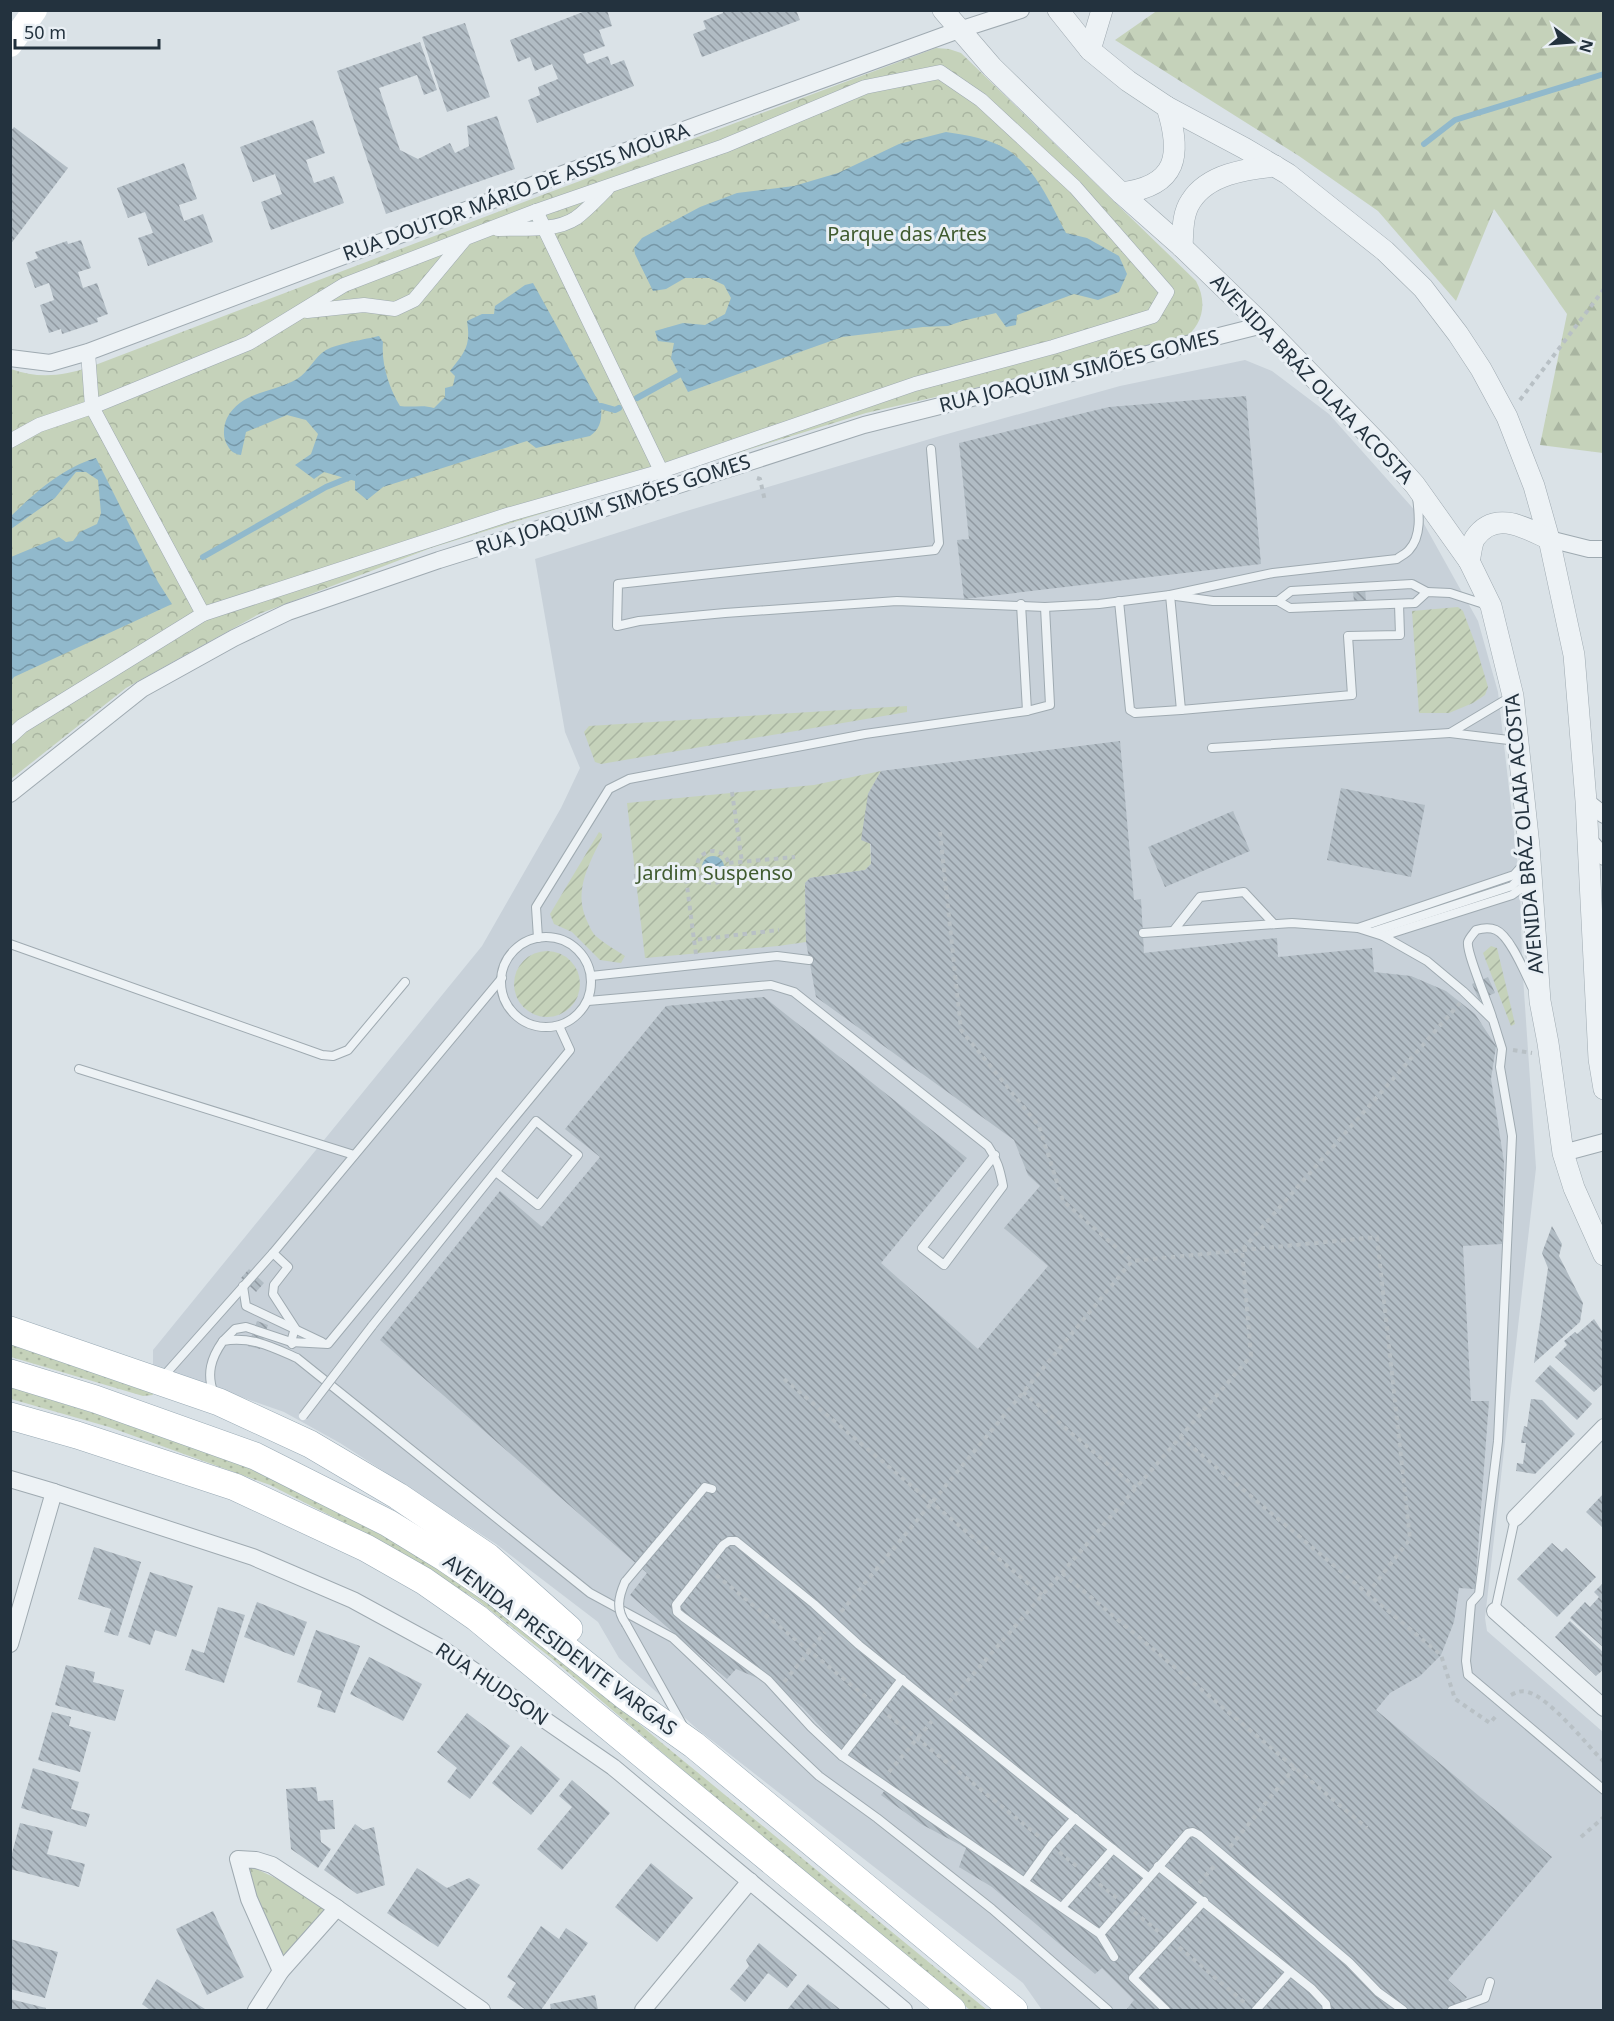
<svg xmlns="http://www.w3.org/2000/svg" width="1614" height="2021" font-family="'Noto Sans',sans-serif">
  <defs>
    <pattern id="grass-dots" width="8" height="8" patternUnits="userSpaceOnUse" patternTransform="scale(1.5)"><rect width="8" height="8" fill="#c5d2ba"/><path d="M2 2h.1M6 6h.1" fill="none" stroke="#a9b5a1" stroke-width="1.8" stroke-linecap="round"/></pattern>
    <pattern id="forest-firs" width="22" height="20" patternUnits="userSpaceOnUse" patternTransform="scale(1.5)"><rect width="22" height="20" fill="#c5d2ba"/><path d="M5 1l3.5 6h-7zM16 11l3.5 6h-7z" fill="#a9b5a1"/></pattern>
    <pattern id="park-crowns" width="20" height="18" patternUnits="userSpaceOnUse" patternTransform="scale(1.5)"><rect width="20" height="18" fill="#c5d2ba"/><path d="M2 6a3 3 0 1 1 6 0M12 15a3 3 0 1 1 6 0" fill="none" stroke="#a9b5a1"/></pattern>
    <pattern id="garden-furrows" width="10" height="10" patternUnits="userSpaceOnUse" patternTransform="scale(1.5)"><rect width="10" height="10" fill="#c5d2ba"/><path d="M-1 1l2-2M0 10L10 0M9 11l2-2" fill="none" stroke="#a9b5a1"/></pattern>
    <pattern id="water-waves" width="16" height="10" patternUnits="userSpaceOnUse" patternTransform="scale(1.5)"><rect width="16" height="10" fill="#91b9cc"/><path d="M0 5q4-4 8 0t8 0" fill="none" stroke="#7697a7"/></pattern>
    <pattern id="building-back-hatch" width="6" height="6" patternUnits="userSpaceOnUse" patternTransform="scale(1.5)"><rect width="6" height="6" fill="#b1bcc4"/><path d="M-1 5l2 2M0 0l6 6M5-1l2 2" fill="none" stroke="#9099a1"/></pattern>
  </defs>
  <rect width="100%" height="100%" fill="#dae2e7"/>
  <polygon fill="#c8d1d9" points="1245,360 1272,371 1329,414 1419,515 1478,621 1498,692 1520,885 1522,962 1536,1168 1485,1618 1487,1631 1603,1732 1603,2010 1042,2010 1023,1983 696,1728 619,1658 598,1622 496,1544 340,1443 284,1412 153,1366 153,1350 482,946 561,808 580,768 565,732 535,559 683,512 940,436 1120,386"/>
  <g fill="url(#grass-dots)">
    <polygon points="10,1342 151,1389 153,1395 143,1396 11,1357"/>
    <polygon points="10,1387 183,1441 270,1475 372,1528 507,1612 663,1744 987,2010 970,2010 846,1909 550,1657 476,1599 345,1523 270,1485 109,1427 11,1399"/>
  </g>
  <polygon fill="url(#forest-firs)" points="1158,10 1603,11 1603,453 1540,445 1567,314 1494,209 1456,301 1378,211 1299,156 1115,40"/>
  <g fill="url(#park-crowns)">
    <path d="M 936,48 L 949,49 L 961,53 L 1196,281 C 1208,303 1203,326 1182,340 L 866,413 L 431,548 L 259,614 L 126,688 L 11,779 L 11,369 C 38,379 63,376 90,367 L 537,197 Z"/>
    <polygon points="244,1863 332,1905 281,1966"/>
  </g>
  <g fill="url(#garden-furrows)">
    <polygon points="1458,607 1463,611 1475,643 1488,687 1485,695 1473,703 1449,713 1419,713 1412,611"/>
    <polygon points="907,706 907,712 601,764 595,762 584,732 589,726"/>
    <polygon points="881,771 868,794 871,864 865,870 810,878 805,883 806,942 778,946 645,958 627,803 814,785"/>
    <path d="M 599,832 L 602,834 L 602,837 C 589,865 573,890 587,921 C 590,927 592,933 597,937 C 605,944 616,950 625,956 L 621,963 L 600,960 L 572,932 L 554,924 L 550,914 Z"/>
    <polygon points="1491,946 1497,948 1515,1024 1511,1026 1483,953"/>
    <circle cx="547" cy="984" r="33"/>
  </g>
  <g fill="url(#water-waves)">
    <path d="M 946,132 C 966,135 991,139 1008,150 C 1036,169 1051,204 1066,233 L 1087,238 L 1119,256 L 1127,274 L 1119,292 L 1098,300 L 1074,294 L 1017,315 L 1016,325 L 1006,327 L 996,313 L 962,321 L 948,326 L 923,327 L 842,337 L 688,392 L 671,358 L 674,343 L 658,341 L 655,331 L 683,323 L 705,325 L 725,314 L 731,298 L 724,285 L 709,278 L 685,278 L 666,289 L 653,291 L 635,254 L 634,248 L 642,238 L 700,207 L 737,193 L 794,186 L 838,173 L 899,144 Z"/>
    <path d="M 533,283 L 601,406 C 602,419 601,428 590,436 L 536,448 L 527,441 L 383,487 L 367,500 L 355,490 L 355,481 L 324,472 L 314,479 L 295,465 L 311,454 L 318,434 L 306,420 L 287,415 L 246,432 L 241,455 C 232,454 228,448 225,440 C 223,434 224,424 227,418 C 241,391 273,393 297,379 C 309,372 314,357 326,350 C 336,344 367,339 379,336 L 383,342 C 381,363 389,388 400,406 C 413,408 422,404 434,408 L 445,397 L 445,388 L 453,386 L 455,376 L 450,371 C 465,352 471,346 467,321 L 482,314 L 494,314 L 495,306 L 525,285 Z"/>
    <path d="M 96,458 L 158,582 L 172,604 L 14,677 L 11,681 L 11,557 L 59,537 L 66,542 L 73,541 L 80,532 L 97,524 L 101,513 L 98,480 L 86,472 L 76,472 L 55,498 L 11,529 L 11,516 C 36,492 62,468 96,458 Z"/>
    <circle cx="713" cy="867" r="11"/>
  </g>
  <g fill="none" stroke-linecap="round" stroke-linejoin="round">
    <g stroke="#91b9cc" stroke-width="6">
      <polyline points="1424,144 1455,120 1604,74"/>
      <polyline points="637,398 686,371"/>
      <polyline points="594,407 601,406 615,410 619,408"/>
      <polyline points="203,557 326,487 353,476"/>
    </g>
  </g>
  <g fill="url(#building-back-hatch)">
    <polygon points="588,10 607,10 612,26 599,30 605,46 583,54 587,64 608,56 611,65 624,60 634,86 537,123 528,100 540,95 538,87 558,79 552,64 535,71 530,57 518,62 510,40"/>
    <polygon points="722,10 796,10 800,20 702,57 693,34 706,29 703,21 723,13"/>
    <polygon points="465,23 490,97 447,112 422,37"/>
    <polygon points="420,42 437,90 424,95 417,75 379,88 400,150 418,159 450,143 455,153 469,146 467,126 497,116 515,169 386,214 337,71"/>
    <polygon points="313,120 325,153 306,160 314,183 334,176 344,203 271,230 261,202 282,194 275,174 253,182 240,147"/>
    <polygon points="14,127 68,168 10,245 10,132"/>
    <polygon points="184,163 197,199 179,205 184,221 203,214 213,242 148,266 138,238 153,233 145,212 128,218 117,188"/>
    <polygon points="81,240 91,268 78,272 83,288 97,283 108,314 97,318 98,322 62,334 61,329 49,333 40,305 54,300 49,283 35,288 26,263 38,258 35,252 67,241 68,244"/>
    <polygon points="1246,396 1261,564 964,599 957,540 969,539 959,443 1109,407"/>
    <polygon points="1365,590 1367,609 1355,610 1353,592"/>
    <polygon points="1120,741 1134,900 1141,899 1144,953 1277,938 1278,957 1372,948 1374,972 1411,976 1446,991 1475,1014 1496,1046 1491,1079 1504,1162 1502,1244 1463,1246 1471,1401 1489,1401 1475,1589 1459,1588 1454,1622 1441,1655 1420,1676 1390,1693 1376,1710 1552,1857 1448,1980 1467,1997 1456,2010 1126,2010 1134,2000 1102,1968 1095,1974 992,1887 959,1867 966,1848 921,1824 881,1795 886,1789 881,1782 838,1746 803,1708 779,1687 736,1669 727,1679 630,1595 647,1573 380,1340 500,1191 542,1227 600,1157 565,1129 666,1006 764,997 967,1158 881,1263 978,1349 1048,1266 1004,1228 1040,1186 1028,1175 1014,1140 816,997 806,942 805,883 810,878 865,870 871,864 871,844 861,840 868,794 881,771"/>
    <polygon points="1341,788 1425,805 1411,877 1327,860"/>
    <polygon points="1233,811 1250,851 1165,887 1148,847"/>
    <polygon points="1488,977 1495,993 1479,1000 1472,984"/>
    <polygon points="1552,1226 1562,1244 1559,1256 1583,1303 1580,1322 1534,1363 1548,1268 1542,1253"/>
    <polygon points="249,1269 264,1283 256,1292 241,1278"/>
    <polygon points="1594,1319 1604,1334 1604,1383 1594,1392 1555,1357 1567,1345 1564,1341 1575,1332 1577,1334"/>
    <polygon points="257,1321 268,1325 260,1349 248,1346"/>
    <polygon points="1550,1365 1592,1404 1577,1420 1535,1381"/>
    <polygon points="1531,1399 1542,1400 1575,1434 1535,1474 1516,1471 1517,1463 1523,1464 1526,1443 1521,1443 1524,1426 1527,1427"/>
    <polygon points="1604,1493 1604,1529 1586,1512"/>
    <polygon points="1552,1543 1562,1552 1566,1548 1596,1577 1557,1617 1517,1579"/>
    <polygon points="94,1547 141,1562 118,1636 104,1632 111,1609 78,1599"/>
    <polygon points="150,1572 193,1586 176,1637 155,1630 150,1645 128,1637"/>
    <polygon points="1604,1582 1604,1648 1570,1618 1585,1602 1590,1607 1599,1597 1594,1592"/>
    <polygon points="257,1602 307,1622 294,1656 244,1637"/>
    <polygon points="218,1607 245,1615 224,1683 185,1670 192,1649 204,1653"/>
    <polygon points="1570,1621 1604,1653 1604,1669 1596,1676 1555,1637"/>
    <polygon points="316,1630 360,1646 335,1713 317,1707 322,1691 297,1682"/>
    <polygon points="369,1657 422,1684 403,1721 350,1694"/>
    <polygon points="66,1665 95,1672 93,1682 124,1690 115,1721 55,1705"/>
    <polygon points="52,1712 71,1717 69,1726 91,1732 80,1772 38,1760"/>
    <polygon points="467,1713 510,1746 470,1799 447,1782 457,1768 437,1752"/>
    <polygon points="521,1746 560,1779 531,1815 492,1783"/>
    <polygon points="33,1768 79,1782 71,1809 90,1814 86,1827 21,1808"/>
    <polygon points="572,1780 610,1813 562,1870 537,1849 572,1807 559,1796"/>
    <polygon points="316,1787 318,1801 333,1800 335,1829 320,1830 321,1842 331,1849 318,1868 291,1849 286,1789"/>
    <polygon points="20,1823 53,1831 47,1854 85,1864 79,1887 10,1869 10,1861"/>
    <polygon points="355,1824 363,1830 374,1827 385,1885 357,1894 324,1870"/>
    <polygon points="651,1863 693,1898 657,1942 615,1907"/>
    <polygon points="417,1868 447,1888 469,1878 480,1885 438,1947 387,1913"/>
    <polygon points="213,1911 244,1977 207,1995 176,1929"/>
    <polygon points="541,1926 559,1939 566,1928 588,1943 541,2010 526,2010 507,1997 516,1983 507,1977"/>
    <polygon points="10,1939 58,1952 45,1998 10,1989"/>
    <polygon points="759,1943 797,1975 787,1988 768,1973 745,2002 730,1989 749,1966 746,1960"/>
    <polygon points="157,1979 205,2009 204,2010 150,2010 142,2004"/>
    <polygon points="808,1984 841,2010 787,2010"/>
    <polygon points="595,1995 598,2010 551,2010 550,2004"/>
    <polygon points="10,1999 46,2008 45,2010 10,2010"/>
  </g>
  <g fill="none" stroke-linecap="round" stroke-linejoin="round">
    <g stroke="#9faab1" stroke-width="10">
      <g id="service">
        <path d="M 931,449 L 939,543 L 935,550 L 618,584 L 617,626 L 639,621 L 725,613 L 897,601 L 1045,607 L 1099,604 L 1170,595 L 1273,573 L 1397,559 C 1400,556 1406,554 1409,550 C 1422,536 1419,513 1417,497"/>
        <polyline points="1170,595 1181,710 1352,695 1348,636 1400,635 1399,604"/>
        <polyline points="1176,596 1213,601 1278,601 1290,608 1415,603 1427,592 1450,593 1487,605"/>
        <polyline points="1119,601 1130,710 1135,713 1181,710"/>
        <polyline points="1278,601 1291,591 1412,584 1427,592"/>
        <polyline points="1021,604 1027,711"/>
        <polyline points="1512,696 1450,733 1517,741"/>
        <polyline points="1212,748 1450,733"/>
        <polyline points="1358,928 1514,875 1523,865 1525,858"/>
        <polyline points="1174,930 1200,897 1244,892 1274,924"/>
        <polyline points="1372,932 1512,886 1527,870"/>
        <polyline points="1143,933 1292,923 1358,928 1383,936 1427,961 1463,991 1493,1020 1502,1049 1500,1067 1512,1136 1498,1441 1479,1594 1471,1603 1466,1661 1468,1675 1604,1790"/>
        <polyline points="1383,936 1512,895 1526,885 1527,881"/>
        <circle cx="546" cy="982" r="45"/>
        <polyline points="538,938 536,907 609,789 629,779 865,734 1027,711 1050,705 1045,607"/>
        <polyline points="10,944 322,1055 333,1056 348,1050 405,982"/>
        <polyline points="591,976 777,956 809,960"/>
        <path d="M 588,1001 L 771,985 L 794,992 L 988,1146 C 997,1159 1000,1170 1003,1186 L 944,1265 L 922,1248 L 995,1155"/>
        <path d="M 1492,1017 C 1488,1003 1466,952 1468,942 C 1469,938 1474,933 1476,930 C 1483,928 1489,927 1496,930 C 1510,936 1525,973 1532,987"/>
        <polyline points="79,1069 354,1155"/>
        <polyline points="273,1253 288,1267 274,1285 273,1294 295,1328 291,1342 292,1344"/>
        <polyline points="243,1286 246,1306 322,1342"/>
        <polyline points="372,1326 536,1121 578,1155 538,1205 496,1172"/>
        <polyline points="223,1341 235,1329 246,1327 291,1342 328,1344 570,1050 559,1026"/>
        <polyline points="162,1378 273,1253 502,978"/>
        <path d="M 214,1394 C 206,1374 211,1358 223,1341 C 251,1336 272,1347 297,1358 L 590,1593 L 673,1638 L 819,1776 L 877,1818 L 992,1909 L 1108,2010"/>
        <polyline points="625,1582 705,1487 712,1489"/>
        <polyline points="1495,1611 1515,1518"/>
        <polyline points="626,1624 683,1726"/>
        <polyline points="842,1756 902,1679"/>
        <polyline points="1158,1866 1312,1989 1326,2004 1327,2010"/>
        <polyline points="1025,1881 1051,1845 1075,1818"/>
        <polyline points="1062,1907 1113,1849"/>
        <polyline points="1100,1934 1188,1833 1193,1832 1199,1835 1349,1962 1378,1992 1403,2010"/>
        <polyline points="1114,1957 1100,1934 842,1756 811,1727 768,1680 683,1617 677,1612 676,1605 723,1545 729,1541 736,1541 814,1604 859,1645 1148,1877"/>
        <polyline points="1166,2010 1133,1978 1204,1901"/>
        <polyline points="1256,2010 1290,1972"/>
        <polyline points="1452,2010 1485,1998 1490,1982"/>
      </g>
    </g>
    <g stroke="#9faab1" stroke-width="15">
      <g id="pedestrian">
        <polyline points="536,211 665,479"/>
        <path d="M 498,229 C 522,228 555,232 576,218 C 587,210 597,199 607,189"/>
        <polyline points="307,311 364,305 395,309 414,300 464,240"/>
        <polyline points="88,352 92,407 203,614"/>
        <polyline points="10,441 39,425 92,407 249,343 344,285 536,211 724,146 865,87 940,72 981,100 1075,187 1167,292 1153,316 1053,347 915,384 662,471 507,515 203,614 22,726 10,737"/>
      </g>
    </g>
    <g stroke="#9faab1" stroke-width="18">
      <g id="minor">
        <polyline points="10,358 50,363 88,352 538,183 959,30 1021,10"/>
        <polyline points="1549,539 1589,549 1604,549"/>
        <polyline points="10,794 142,689 234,638 288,612 439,560 669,488 864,425 1263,325"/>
        <polyline points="1586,801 1604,815"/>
        <polyline points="1588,839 1604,857"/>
        <polyline points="1563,1153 1604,1142"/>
        <polyline points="10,1479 54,1492 253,1557 353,1600 441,1648 613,1767 904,2010"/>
        <polyline points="1515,1518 1604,1427"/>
        <polyline points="1495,1611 1604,1708"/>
        <polyline points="10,1644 54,1492"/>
        <polyline points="281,1971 249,1899 238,1859 256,1860 272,1865 337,1908 482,2010"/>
        <polyline points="256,2010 281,1971 337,1908"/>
        <polyline points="643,2010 750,1881"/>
      </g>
    </g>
    <g stroke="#9faab1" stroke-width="22">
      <g id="tertiary">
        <polyline points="943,10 992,67 1121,193 1182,247 1263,325 1384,450 1415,485 1469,561 1491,606 1513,696 1529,846 1540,1001 1548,1043 1563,1153 1574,1188 1604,1255"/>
        <polyline points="1058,10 1090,50 1128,81 1167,107 1244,148 1288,174 1385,251 1423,288 1458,334 1481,369 1507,417 1534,486 1549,539 1574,655 1586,801 1599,1059 1604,1089"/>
        <polyline points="1090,50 1102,10"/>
        <path d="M 1121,193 C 1178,186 1182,155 1167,107"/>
        <path d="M 1182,247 C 1183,232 1182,214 1191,201 C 1208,174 1246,169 1275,166"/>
        <path d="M 1469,561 C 1471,555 1471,544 1475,538 C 1495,509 1526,528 1549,539"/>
      </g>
    </g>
    <g stroke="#98a9b4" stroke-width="28">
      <g id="primary">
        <polyline points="10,1330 219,1402 310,1444 398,1496 488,1557 569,1629"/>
        <polyline points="10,1373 95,1399 255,1456 388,1523 445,1558 495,1592 625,1696 694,1745 1014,2010"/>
        <polyline points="10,1416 77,1435 235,1487 366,1548 424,1581 477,1618 952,2010"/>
      </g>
    </g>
    <g stroke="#b8c0c5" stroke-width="4" stroke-dasharray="4.5 4.5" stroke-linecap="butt">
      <polyline points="1520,400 1604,289"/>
      <polyline points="757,478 760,479 765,501"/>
      <polyline points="732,792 742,862"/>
      <polyline points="940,832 961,1030 1039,1126 1063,1201 1132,1261"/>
      <circle cx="713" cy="867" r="16"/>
      <polyline points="729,863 795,857"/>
      <polyline points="685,870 694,940"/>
      <polyline points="634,876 696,869"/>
      <polyline points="696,954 694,940 779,930"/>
      <polyline points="1513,1050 1532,1053"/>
      <polyline points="784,1379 1042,1595"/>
      <polyline points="1023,1392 1136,1488"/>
      <polyline points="1180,1437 1441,1655 1455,1699 1490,1723 1496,1716"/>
      <polyline points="1062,1573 1367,1828"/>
      <polyline points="716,1575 871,1701"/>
      <polyline points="841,1612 1132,1261 1377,1237 1410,1539 1368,1593"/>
      <polyline points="784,1682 825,1632"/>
      <path d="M 1511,1695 C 1517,1692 1521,1690 1528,1692 C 1551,1699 1586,1744 1604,1762"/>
      <polyline points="949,1702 1251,1356 1242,1250 1460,1003"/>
      <polyline points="888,1715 1041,1838"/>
      <polyline points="889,1772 932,1721"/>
      <polyline points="1581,1837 1604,1817"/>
      <polyline points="1230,1847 1295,1767"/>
      <polyline points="1059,1852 1079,1868"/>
      <polyline points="1199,1883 1216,1864"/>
      <polyline points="1099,1884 1117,1898"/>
      <polyline points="1134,1912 1159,1932"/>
      <polyline points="1179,1947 1245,2003"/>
    </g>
    <use href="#service" stroke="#edf2f5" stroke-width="8"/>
    <use href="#pedestrian" stroke="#edf2f5" stroke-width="14"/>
    <use href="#minor" stroke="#edf2f5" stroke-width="16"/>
    <use href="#tertiary" stroke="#edf2f5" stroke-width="21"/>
    <polyline stroke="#fff" stroke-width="24" points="10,45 35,10"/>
    <use href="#primary" stroke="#fff" stroke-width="27"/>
    <g stroke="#9faab1" stroke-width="10" stroke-linecap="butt">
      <g id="service-bridge">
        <polyline points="303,1416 372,1326"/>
        <path d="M 625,1582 C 618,1598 616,1610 626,1624"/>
      </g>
    </g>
    <use href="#service-bridge" stroke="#edf2f5" stroke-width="8"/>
  </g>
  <g text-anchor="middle" stroke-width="6" stroke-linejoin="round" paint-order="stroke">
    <g font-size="20" fill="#23323e" stroke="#eaf0f5">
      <text transform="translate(516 192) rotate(-20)" y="7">RUA DOUTOR MÁRIO DE ASSIS MOURA</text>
      <text transform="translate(1079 371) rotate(-14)" y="7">RUA JOAQUIM SIMÕES GOMES</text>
      <text transform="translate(1312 379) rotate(46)" y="7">AVENIDA BRÁZ OLAIA ACOSTA</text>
      <text transform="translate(613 505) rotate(-18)" y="7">RUA JOAQUIM SIMÕES GOMES</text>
      <text transform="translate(1524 834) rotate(-95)" y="7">AVENIDA BRÁZ OLAIA ACOSTA</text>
      <text transform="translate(560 1645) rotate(37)" y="7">AVENIDA PRESIDENTE VARGAS</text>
      <text transform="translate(492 1684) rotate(34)" y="7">RUA HUDSON</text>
    </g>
    <g font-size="20" fill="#405b2f" stroke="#eaf0f5">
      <text x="907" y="241">Parque das Artes</text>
      <text x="715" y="880">Jardim Suspenso</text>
    </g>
  </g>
  <rect width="1614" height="2021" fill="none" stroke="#23323e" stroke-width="24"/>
  <g transform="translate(1572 42) rotate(106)" stroke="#eaf0f5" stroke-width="4.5" paint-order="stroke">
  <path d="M0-4.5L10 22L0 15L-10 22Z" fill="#23323e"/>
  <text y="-9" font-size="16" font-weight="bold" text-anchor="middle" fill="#23323e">N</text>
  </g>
  <path d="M15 39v9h144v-9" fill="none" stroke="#23323e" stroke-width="3"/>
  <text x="24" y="39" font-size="18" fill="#23323e" stroke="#eaf0f5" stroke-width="4.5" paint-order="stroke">50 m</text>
</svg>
